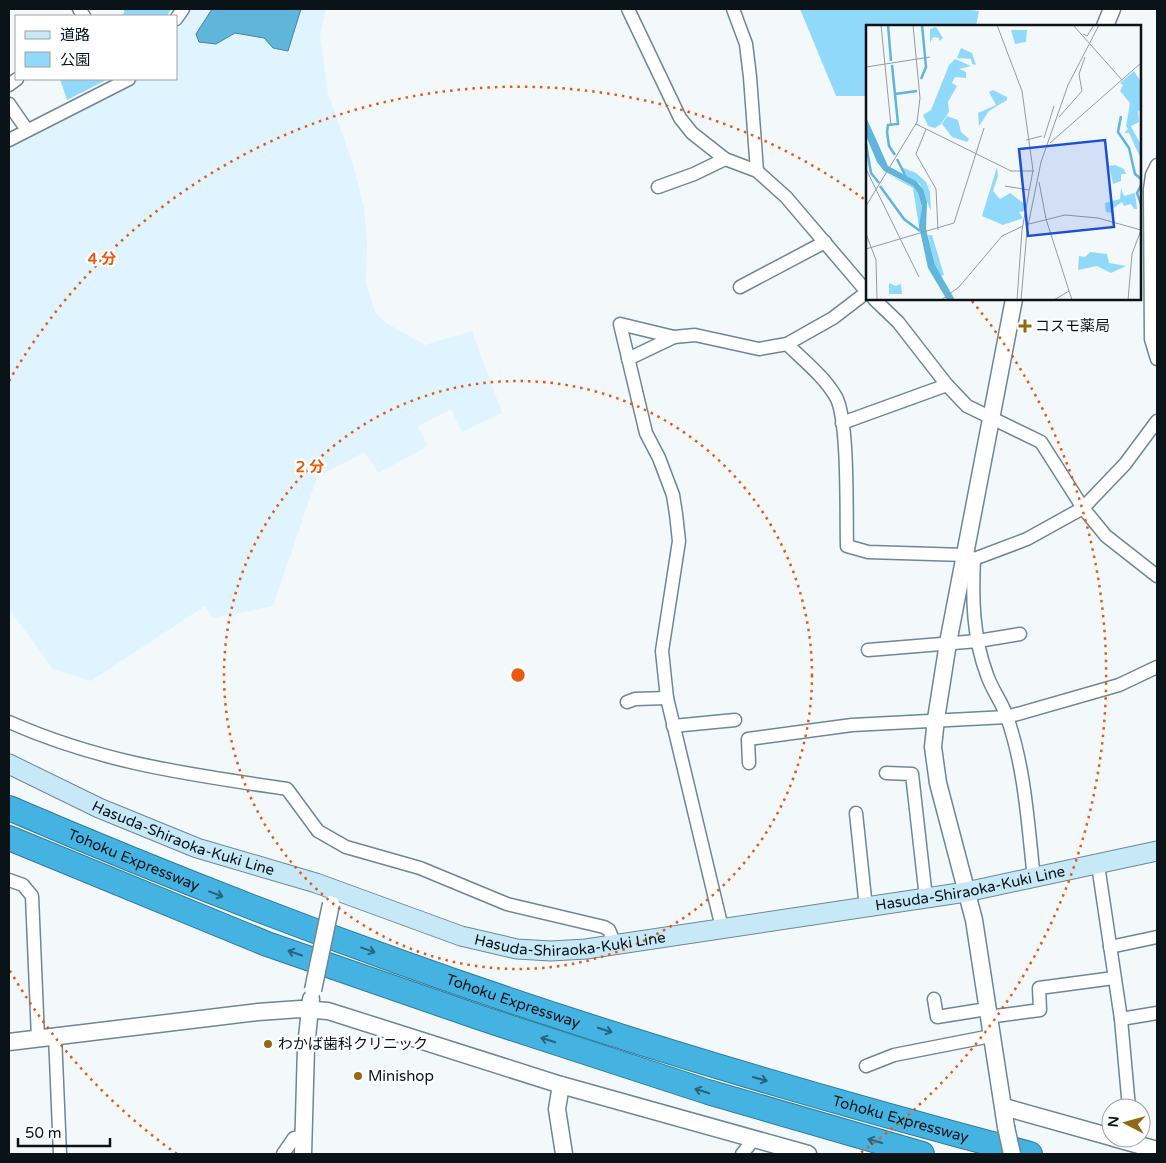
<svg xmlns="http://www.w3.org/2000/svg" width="1166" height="1163" font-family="'Varela Round','Noto Sans JP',sans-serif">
  <rect width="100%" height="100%" fill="#f3f8fb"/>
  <polygon fill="#dff4ff" points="189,9 326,9 320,35 328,94 353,164 364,208 367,243 366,284 376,314 386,323 425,345 472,331 502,413 462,432 451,409 418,426 428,446 378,473 365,452 317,477 273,606 213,618 205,606 91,681 53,669 9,609 9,146 138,79 176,79 176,28"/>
  <g fill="#90d9fb">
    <polygon points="124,9 171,9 167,16 120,16 124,13"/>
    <polygon points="800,9 962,9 979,11 976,26 867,26 867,96 836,96"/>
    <polygon points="60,79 108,79 67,100"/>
  </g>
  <polygon fill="#60b5db" stroke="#4684a0" points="212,9 301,9 288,51 273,48 264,38 235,33 216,44 199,42 196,34"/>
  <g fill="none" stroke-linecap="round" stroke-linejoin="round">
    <g stroke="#6e8794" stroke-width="15">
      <g id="minor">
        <polyline points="79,9 84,16"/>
        <polyline points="628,9 680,118 692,133 725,159 757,171 786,197 867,292"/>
        <polyline points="733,9 746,44 750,77 757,171"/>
        <polyline points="176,19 183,9"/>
        <polyline points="9,85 17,79"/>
        <polyline points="9,104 27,130"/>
        <polyline points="9,140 129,79"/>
        <polyline points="1157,165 1152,175 1150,189 1151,339 1157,359"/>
        <polyline points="658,187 694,174 725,159"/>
        <polyline points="740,287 825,242"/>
        <polyline points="874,299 898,322 947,385 967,406 1041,442 1083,508 1106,536 1157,576"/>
        <path d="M 787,344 C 804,361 824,376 836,397 C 849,421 846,515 847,546 L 868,552 L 965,555 L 974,559 L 1027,539 L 1083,508 L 1125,464 L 1157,421"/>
        <polyline points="628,359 674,337"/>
        <polyline points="842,423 947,385"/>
        <path d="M 974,559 C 972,598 973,638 987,675 C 992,690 1002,702 1007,717 C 1025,768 1028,825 1034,879"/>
        <polyline points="868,650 978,641 1020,634"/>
        <polyline points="627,702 635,699 667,698"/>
        <path d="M 9,722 C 102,763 187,774 287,789 L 318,831 L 346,847 L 420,868 L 507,904 L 604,927 L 609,930 L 615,944"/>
        <polyline points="673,726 735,720"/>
        <polyline points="749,763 748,739 852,725 1007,717 1119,685 1157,667"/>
        <polyline points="886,773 912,774 926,898"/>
        <polyline points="856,813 866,908"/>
        <polyline points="1098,865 1121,1019 1129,1108"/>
        <polyline points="9,880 23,885 32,896 38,1038"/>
        <polyline points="722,928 667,698 662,651 679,541 676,514 673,495 659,458 646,433 620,324 674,337 695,335 759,349 787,344 833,318 867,292"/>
        <polyline points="1110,947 1157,937"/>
        <polyline points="934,999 937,1017 987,1009"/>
        <polyline points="988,1017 1040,1010 1039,988 1114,978"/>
        <polyline points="1121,1019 1157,1013"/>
        <polyline points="55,1035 60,1154"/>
        <polyline points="866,1066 894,1055 991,1036"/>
        <polyline points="283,1154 294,1138 303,1136"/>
        <polyline points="742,1154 754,1139"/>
      </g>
    </g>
    <g stroke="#6e8794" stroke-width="19">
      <g id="tertiary">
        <polyline points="1105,26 1112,9"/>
        <polyline points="9,1042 258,1012 300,1009 328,1011 561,1085 808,1154"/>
        <polyline points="561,1085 557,1109 564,1154"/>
        <polyline points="1004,1107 1111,1137"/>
        <polyline points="1006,1127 974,920 938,783 933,747 936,719 948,643 1014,299"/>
        <polyline points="1114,1138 1157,1150"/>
        <polyline points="303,1154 306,1047 311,999"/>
      </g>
    </g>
    <g stroke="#6e8794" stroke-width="21">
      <g id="secondary">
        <path id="s1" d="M 9,764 L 99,808 L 197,848 L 316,883 L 461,936 L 517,949 L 551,951 L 586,949 L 966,892 L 1157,851"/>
      </g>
    </g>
    <g stroke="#307b9b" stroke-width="26">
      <g id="motorway">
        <path id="s2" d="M 9,808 C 137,863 266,914 397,961 C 605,1036 817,1098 1030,1154"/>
        <polyline points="9,838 267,944 481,1018 708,1092 922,1154"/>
      </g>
    </g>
    <use href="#minor" stroke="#fff" stroke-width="12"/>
    <use href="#tertiary" stroke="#fff" stroke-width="16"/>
    <use href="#secondary" stroke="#c7e8f6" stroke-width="19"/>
    <use href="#motorway" stroke="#45b3e1" stroke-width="24"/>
    <g stroke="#6e8794" stroke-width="19" stroke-linecap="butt">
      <g id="tertiary-bridge">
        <polyline points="313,990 331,904"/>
        <polyline points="1006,1127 1012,1154"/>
      </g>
    </g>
    <use href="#tertiary-bridge" stroke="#fff" stroke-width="16"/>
  </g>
  <defs><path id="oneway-shaft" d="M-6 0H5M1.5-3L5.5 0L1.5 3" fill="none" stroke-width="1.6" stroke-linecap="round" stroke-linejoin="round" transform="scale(1.25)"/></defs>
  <g stroke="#27637c">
    <use href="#oneway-shaft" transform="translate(216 894) rotate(21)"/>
    <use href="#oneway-shaft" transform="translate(368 950) rotate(20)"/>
    <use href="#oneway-shaft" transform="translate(295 953) rotate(-161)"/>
    <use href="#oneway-shaft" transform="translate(605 1030) rotate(18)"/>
    <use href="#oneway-shaft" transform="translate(548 1040) rotate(-162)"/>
    <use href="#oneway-shaft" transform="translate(760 1079) rotate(16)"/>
    <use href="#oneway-shaft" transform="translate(702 1091) rotate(-162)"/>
    <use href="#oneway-shaft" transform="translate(875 1141) rotate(-164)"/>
  </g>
  <g fill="none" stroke="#e8590c" stroke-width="2.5" stroke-dasharray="2.5 5">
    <circle cx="518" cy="675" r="294"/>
    <path d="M177 1154A588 588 0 0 1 9 969M9 381A588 588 0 0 1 864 199M972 301A588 588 0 0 1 859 1154"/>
  </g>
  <g fill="#926912" stroke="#fff" stroke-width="2">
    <path d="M1022.5 318.5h5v5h5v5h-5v5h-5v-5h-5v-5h5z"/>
    <circle cx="268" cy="1044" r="5"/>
    <circle cx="358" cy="1076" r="5"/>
  </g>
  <g text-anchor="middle" stroke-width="4.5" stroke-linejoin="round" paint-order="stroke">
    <g font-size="15" fill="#091318" stroke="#fff" text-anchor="start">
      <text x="1035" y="331">コスモ薬局</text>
      <text x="278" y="1049">わかば歯科クリニック</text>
      <text x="368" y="1081">Minishop</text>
    </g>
    <g font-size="15" fill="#091318" stroke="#fff">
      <text dy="5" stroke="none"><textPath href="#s1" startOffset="190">Hasuda-Shiraoka-Kuki Line</textPath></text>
      <text dy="5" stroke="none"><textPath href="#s2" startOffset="135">Tohoku Expressway</textPath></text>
      <text dy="5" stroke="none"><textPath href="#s1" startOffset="1000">Hasuda-Shiraoka-Kuki Line</textPath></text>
      <text dy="5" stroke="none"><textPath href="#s1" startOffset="595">Hasuda-Shiraoka-Kuki Line</textPath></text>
      <text dy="5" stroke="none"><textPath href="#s2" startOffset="540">Tohoku Expressway</textPath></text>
      <text dy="5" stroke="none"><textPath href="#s2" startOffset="945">Tohoku Expressway</textPath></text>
    </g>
  </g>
  <g transform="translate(866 25)">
    <rect width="275" height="275" fill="#f3f8fb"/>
    <path d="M 70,2 L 77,13 L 73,16 L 73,13 L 67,12 L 64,18 L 64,4 ZM 145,5 L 161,5 L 160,17 L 149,19 ZM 95,23 L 106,28 L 110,40 L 106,39 L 105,34 L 91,33 ZM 89,34 L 105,41 L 93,44 L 100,47 L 100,53 L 89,52 L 86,58 L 91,61 L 82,77 L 83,87 L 75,99 L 69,103 L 62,101 L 57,90 L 65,85 L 83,40 ZM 268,46 L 275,57 L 275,85 L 272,86 L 273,97 L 265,101 L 275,120 L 275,134 L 263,108 L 258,108 L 262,104 L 260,101 L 264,78 L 254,66 L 257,60 L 254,58 ZM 127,65 L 141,72 L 141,75 L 123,86 L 113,101 L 112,88 L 130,80 L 123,67 ZM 81,91 L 92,95 L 95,107 L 103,114 L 101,117 L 86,112 L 76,99 ZM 249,140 L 258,144 L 260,149 L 255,149 L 255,156 L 247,159 L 243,141 ZM 35,142 L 50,148 L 60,157 L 64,167 L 65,186 L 54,159 L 42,152 ZM 131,142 L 132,151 L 127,166 L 134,174 L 144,168 L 160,180 L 159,186 L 153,187 L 157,193 L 137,200 L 116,191 ZM 21,149 L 47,161 L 52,168 L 56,182 L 54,208 L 47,163 ZM 255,163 L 258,171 L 269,168 L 271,184 L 268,184 L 265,179 L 258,181 L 256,177 L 246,184 L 246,188 L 240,187 L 239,178 L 254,174 ZM 62,210 L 66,210 L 78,250 L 74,251 L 69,240 ZM 224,227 L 241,229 L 243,238 L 260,241 L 245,248 L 231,241 L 212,245 L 213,231 L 219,232 ZM 23,258 L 30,261 L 35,259 L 36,269 L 23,269 Z" fill="#90d9fb"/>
    <path d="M 0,92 L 22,141 L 50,156 L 57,164 L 61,177 L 60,204 L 69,240 L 89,275 L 81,275 L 62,243 L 53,201 L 56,182 L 52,168 L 47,161 L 18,146 L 11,137 L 0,111 Z" fill="#60b5db"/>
    <path fill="none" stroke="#60b5db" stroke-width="2.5" d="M 22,0 L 25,36M 26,40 L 32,99 L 22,100 L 21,107 L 23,121 L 29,130M 55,54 L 60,42 L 56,0M 29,69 L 51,66M 255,91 L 252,107 L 263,123 L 269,149 L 275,154M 0,119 L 5,148 L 13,158M 31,134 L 40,152M 275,160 L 271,168 L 275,179M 14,161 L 38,194 L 54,206"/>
    <path fill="none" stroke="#959ca0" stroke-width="1" d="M 15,0 L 25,101M 131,0 L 156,66 L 167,145 L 156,205 L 151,275M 207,0 L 256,55M 217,9 L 221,11 L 228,0M 0,42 L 64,32M 193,92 L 216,66 L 213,49 L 219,32M 50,99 L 145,146 L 168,146M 60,104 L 50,129 L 70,164 L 72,205M 178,113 L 188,81M 160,115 L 176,111M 184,118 L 275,38M 0,144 L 53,252M 173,157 L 180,194 L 206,275M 139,161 L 163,165M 0,181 L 51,97 L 54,73 L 47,0M 163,199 L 199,190 L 232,193 L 275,205M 0,209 L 10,235 L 11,275M 37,213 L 88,198 L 118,103M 0,224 L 37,213M 75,275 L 93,262 L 136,211 L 157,201M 155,275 L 161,206 L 175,137 L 202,60 L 233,0M 188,275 L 203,266M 262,275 L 266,229 L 275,205"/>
    <path fill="#1d4ed8" fill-opacity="0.15" stroke="#1d4ed8" stroke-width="2.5" d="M 239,115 L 248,202 L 162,211 L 153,124 Z"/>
    <rect width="275" height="275" fill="none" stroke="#091318" stroke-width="2.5"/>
  </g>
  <circle cx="518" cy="675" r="8" fill="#e8590c" stroke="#fff" stroke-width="2.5"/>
  <g font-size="15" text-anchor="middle" font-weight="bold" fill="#e8590c" stroke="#fff" stroke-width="4.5" stroke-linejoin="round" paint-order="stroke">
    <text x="102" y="264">4 分</text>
    <text x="310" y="472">2 分</text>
  </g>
  <rect width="1166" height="1163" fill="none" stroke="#091318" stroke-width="20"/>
  <rect x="15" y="15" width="162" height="65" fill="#ffffff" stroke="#9da1a3"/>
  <rect x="25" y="31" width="25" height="8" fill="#c7e8f6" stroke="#9da1a3"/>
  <text x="60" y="40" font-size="15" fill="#091318">道路</text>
  <rect x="25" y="52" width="25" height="15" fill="#90d9fb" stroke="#9da1a3"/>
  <text x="60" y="65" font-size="15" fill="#091318">公園</text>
  <g transform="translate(1126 1123) rotate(276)"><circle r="24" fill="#ffffff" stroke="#9da1a3"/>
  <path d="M0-4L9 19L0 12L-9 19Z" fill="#926912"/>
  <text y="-8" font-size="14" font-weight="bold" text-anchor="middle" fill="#091318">N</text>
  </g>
  <path d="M18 1138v8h92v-8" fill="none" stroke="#091318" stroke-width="2.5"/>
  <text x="25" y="1138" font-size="15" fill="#091318" stroke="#ffffff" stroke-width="4" paint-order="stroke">50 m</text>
</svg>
